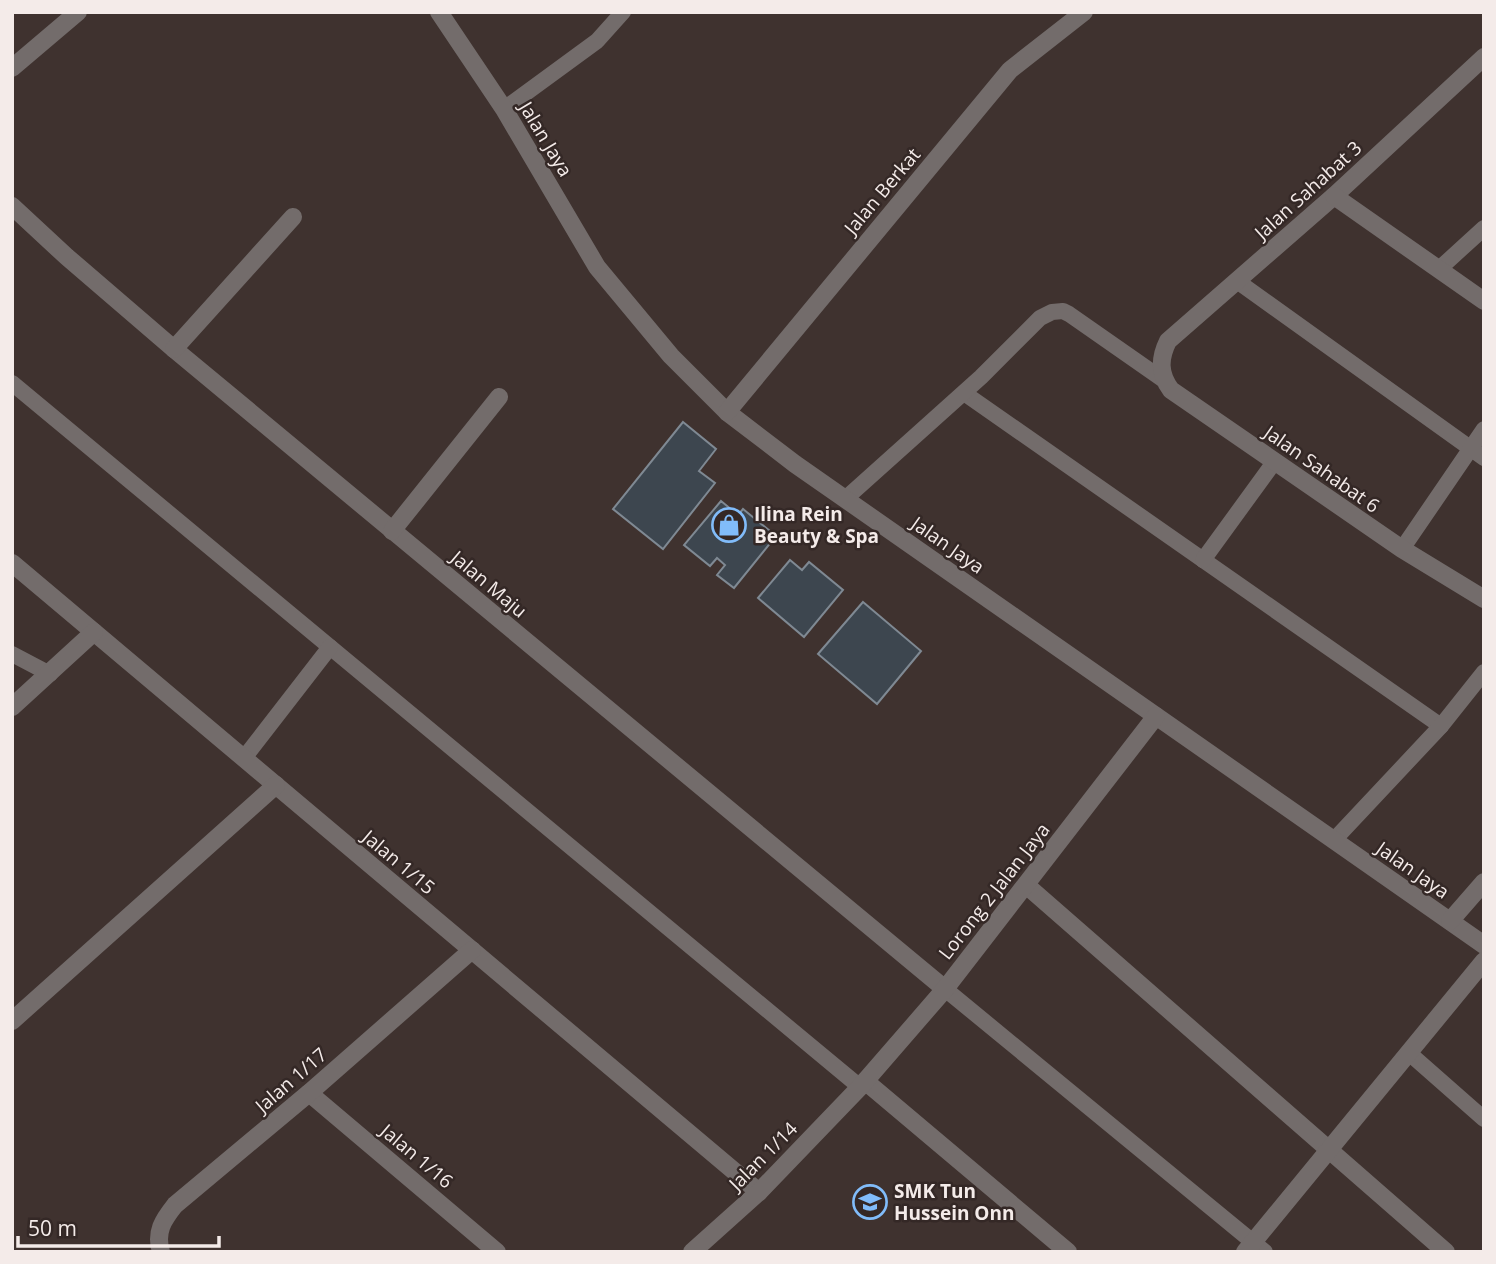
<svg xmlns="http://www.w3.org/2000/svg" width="1496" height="1264" font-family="'Open Sans',sans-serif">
  <rect width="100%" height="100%" fill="#3f322f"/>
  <g fill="#3d464f" stroke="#7f8993" stroke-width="2">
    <polygon points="683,422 716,449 699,471 715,483 663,549 613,509"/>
    <polygon points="721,501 738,515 743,509 776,536 734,588 717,575 725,565 717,558 710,566 684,545"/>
    <polygon points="790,560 802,570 809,562 843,590 804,637 758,598"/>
    <polygon points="863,602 921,651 877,704 818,654"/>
  </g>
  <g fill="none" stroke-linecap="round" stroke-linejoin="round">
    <g stroke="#736c6b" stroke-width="16">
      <polyline points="504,109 597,41 623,12"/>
      <polyline points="1439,269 1484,228"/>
      <polyline points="1237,281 1484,458"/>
      <polyline points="12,383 860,1087"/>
      <polyline points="964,393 1441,726"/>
      <polyline points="845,499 981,377 1040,318 1052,312 1063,311 1069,314 1165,381"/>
      <polyline points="1402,549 1484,429"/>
      <polyline points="1203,560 1275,461"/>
      <polyline points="12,654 50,674"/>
      <polyline points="244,758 330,647"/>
      <polyline points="1334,840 1441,726 1484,672"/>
      <polyline points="945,989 1265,1252"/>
      <polyline points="1409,1053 1484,1119"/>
    </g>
    <g stroke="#736c6b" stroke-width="18">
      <polyline points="439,12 504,109 597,267 671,356 727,412 795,464 1484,945"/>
      <path d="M 1484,57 L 1334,196 L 1168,341 C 1159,359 1159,374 1171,390 L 1402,549 L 1484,599"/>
      <polyline points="12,68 78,12"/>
      <polyline points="1334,196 1484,301"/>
      <polyline points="12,206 67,257 174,349 945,989"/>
      <polyline points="174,349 293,217"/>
      <polyline points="727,412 1010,70 1084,12"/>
      <polyline points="392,531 499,397"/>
      <polyline points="12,563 759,1192"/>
      <polyline points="12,707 94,632"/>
      <polyline points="1026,885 1446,1252"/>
      <polyline points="1450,921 1484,882"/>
      <polyline points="12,1021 276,785"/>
      <polyline points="865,1081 1068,1252"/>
      <polyline points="309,1093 497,1252"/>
      <path d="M 161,1252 C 155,1232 163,1220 175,1205 L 309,1093 L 472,950"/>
      <polyline points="692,1252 759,1192 860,1087 945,989 1156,716"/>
      <polyline points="1245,1252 1484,961"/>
    </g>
  </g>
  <defs>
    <g id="shop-ring" transform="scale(1.75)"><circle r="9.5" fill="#342826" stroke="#81bcfa" stroke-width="1.5"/><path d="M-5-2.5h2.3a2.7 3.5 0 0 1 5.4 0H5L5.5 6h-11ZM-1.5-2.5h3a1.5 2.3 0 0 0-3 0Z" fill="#81bcfa"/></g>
    <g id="school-ring" transform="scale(1.75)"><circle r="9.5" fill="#342826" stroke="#81bcfa" stroke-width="1.5"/><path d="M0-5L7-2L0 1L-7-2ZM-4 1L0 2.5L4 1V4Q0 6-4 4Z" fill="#81bcfa"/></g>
  </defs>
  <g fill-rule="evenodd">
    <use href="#shop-ring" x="729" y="525"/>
    <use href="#school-ring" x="870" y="1202"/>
  </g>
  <g text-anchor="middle" stroke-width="5" stroke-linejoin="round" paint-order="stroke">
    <g font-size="19" fill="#f4ebe9" stroke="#342826">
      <text transform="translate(546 139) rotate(59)" y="7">Jalan Jaya</text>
      <text transform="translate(1308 190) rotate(-42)" y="7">Jalan Sahabat 3</text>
      <text transform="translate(882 191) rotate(-50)" y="7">Jalan Berkat</text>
      <text transform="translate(1322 469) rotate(35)" y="7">Jalan Sahabat 6</text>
      <text transform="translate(948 545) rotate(35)" y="7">Jalan Jaya</text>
      <text transform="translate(489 584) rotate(40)" y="7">Jalan Maju</text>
      <text transform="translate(399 862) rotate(40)" y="7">Jalan 1/15</text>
      <text transform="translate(1413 870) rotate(35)" y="7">Jalan Jaya</text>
      <text transform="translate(994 891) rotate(-52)" y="7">Lorong 2 Jalan Jaya</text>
      <text transform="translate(291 1080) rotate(-41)" y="7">Jalan 1/17</text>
      <text transform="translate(417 1156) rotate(40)" y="7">Jalan 1/16</text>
      <text transform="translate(763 1156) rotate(-45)" y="7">Jalan 1/14</text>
    </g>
    <g font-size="19" font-weight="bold" fill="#f4ebe9" stroke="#342826" text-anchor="start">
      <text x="754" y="521">Ilina Rein<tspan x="754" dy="22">Beauty &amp; Spa</tspan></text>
      <text x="894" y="1198">SMK Tun<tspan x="894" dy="22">Hussein Onn</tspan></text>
    </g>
  </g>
  <rect width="1496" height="1264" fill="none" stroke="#f4ebe9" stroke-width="28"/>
  <path d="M18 1236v10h201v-10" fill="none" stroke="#f4ebe9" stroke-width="3.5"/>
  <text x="28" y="1236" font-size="21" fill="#f4ebe9" stroke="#342826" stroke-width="5" paint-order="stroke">50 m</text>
</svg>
